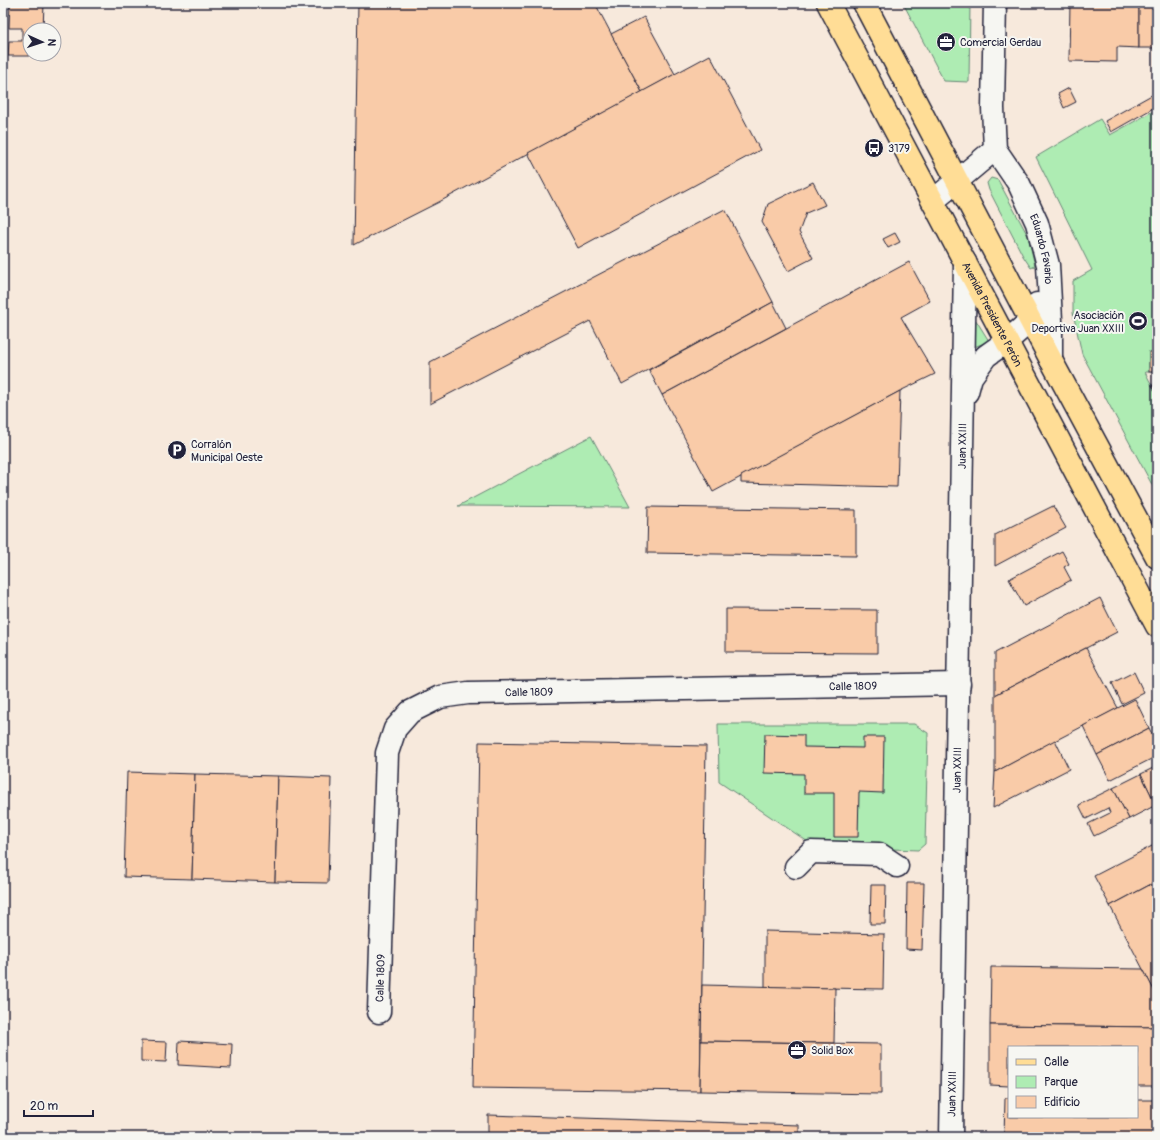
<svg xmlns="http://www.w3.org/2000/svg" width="1160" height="1140" font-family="Pangolin,sans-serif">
  <rect width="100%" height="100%" fill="#f6f6f2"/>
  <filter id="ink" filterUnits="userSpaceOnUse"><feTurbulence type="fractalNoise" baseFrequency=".025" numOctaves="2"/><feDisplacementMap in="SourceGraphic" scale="8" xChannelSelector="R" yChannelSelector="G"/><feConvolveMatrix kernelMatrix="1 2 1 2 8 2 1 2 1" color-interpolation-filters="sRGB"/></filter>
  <g filter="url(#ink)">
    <path fill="#f7e9dc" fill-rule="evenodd" d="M 3,3 L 1157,3 L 1157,1137 L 3,1137 ZM 30,30 L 54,30 L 54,54 L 30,54 ZM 1009,1047 L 1137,1047 L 1137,1117 L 1009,1117 Z"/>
    <g fill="#aeecb3" stroke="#688777">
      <polygon points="903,3 970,3 969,82 944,81"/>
      <polygon points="1157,109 1157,372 1145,372 1157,395 1157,494 1082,354 1073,313 1073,281 1092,270 1036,157 1100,119 1110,135"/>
      <polygon points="991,178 998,180 1028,236 1035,266 1031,268 1023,256 989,190 987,183"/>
      <polygon points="974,317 989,341 972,348"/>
      <polygon points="591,436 630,507 458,506"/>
      <polygon points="718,724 914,724 928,733 925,844 918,850 814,846 719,782"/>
    </g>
    <g fill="#f9cba8" stroke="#22223b">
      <polygon points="10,3 44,3 43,30 30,30 29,56 8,56 9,41 22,41 22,28 9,28"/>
      <polygon points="358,3 595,3 642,92 439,202 354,245"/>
      <polygon points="1070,3 1139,3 1139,48 1117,47 1117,62 1069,61"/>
      <rect x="1139" y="3" width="18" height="45"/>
      <polygon points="644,17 675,74 642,92 611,34"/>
      <polygon points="710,55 760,150 578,248 528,153"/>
      <polygon points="1069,88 1076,102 1064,108 1058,94"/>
      <polygon points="1157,92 1157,106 1111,132 1105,121"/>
      <polygon points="813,182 825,205 806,213 799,232 813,258 788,271 762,222 768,204"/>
      <polygon points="725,209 773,302 622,384 590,321 430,404 430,362"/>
      <polygon points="895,233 900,242 888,248 883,239"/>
      <polygon points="909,262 930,301 901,317 935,374 900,391 713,492 662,395"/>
      <polygon points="773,302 786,328 662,395 649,370"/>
      <rect x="1149" y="352" width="8" height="20"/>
      <polygon points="1152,385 1157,385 1157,395"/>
      <polygon points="900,391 897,487 741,483 741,476"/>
      <polygon points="1053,506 1066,528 995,566 995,535"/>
      <polygon points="648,507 856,510 856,556 647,553"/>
      <polygon points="1062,551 1069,564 1064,567 1071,580 1024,606 1009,579"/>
      <polygon points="1100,598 1117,632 995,695 995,653"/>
      <polygon points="726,609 877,610 877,653 726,652"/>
      <polygon points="1086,648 1118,708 995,772 995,695"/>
      <polygon points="1134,672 1144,693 1122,704 1112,683"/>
      <polygon points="1135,699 1149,728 1097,755 1083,726"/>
      <polygon points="1149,728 1157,744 1157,756 1110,780 1097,755"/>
      <polygon points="765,734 804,735 804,747 863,748 863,737 884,737 883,793 859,792 858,837 834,837 834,793 804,793 804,774 764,773"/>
      <polygon points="1055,740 1069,769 993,808 995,772"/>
      <polygon points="479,742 706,746 700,1091 473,1088"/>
      <polygon points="1157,766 1157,807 1141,774"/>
      <polygon points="127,772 195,774 192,879 124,877"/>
      <polygon points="195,774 278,776 275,882 192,879"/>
      <polygon points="1141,774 1156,805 1129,819 1113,788"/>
      <polygon points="278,776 331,778 328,883 275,882"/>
      <polygon points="1113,788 1129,819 1094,836 1088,824 1110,813 1108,808 1086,819 1079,805"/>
      <polygon points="1154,845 1157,851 1157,881 1110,906 1094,876"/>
      <polygon points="1157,881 1157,996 1110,906"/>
      <polygon points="907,883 924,883 922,950 906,949"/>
      <polygon points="871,885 886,885 885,924 870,924"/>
      <polygon points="765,931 884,934 883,989 765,987"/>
      <polygon points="991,967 1143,969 1157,996 1157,1027 990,1025"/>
      <polygon points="702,985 835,988 834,1043 701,1041"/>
      <polygon points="990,1025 1157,1027 1157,1086 1137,1086 1137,1047 1009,1047 1009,1086 990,1085"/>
      <polygon points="141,1041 167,1042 166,1062 141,1061"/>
      <polygon points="179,1041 232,1044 231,1068 178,1065"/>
      <polygon points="701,1041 881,1044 881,1094 700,1091"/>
      <polygon points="1005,1098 1009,1098 1009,1117 1137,1117 1137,1100 1157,1100 1157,1137 1004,1137"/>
      <polygon points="488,1115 799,1125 799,1137 488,1137"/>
    </g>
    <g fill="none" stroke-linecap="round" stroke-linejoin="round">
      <g stroke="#22223b" stroke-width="25">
        <g id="minor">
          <path id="s1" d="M 995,3 L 993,108 L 995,149 L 1019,184 L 1037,223 L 1048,265 L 1051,320 L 1051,360"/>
          <polyline points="933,201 995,149"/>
          <polyline points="967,392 971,377 986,356 1007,341 1030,321 1037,304"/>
          <polyline points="796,867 811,852 879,854 897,866"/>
          <path id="s2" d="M 379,1012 L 387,753 L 395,729 L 410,712 L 440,697 L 468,693 L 959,684"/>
          <path id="s3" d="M 951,1137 L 965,262"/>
        </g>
      </g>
      <g stroke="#22223b" stroke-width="25">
        <g id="major">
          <path id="s4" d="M 828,3 L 1157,626"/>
          <polyline points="864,3 1051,360 1157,557"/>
        </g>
      </g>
      <use href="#minor" stroke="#f6f6f2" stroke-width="22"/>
      <use href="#major" stroke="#ffdd96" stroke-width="22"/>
    </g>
  </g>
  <defs>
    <g id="office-disc" transform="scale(1)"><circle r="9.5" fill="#22223b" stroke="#f6f6f2"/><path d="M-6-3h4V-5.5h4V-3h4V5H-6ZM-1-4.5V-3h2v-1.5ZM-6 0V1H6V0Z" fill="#fff"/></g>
    <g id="bus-disc" transform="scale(1)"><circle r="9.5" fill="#22223b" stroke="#f6f6f2"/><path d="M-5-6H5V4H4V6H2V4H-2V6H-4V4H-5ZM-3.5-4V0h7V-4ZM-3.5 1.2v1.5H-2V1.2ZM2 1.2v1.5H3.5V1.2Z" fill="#fff"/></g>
    <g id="stadium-disc" transform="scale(1)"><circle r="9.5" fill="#22223b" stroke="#f6f6f2"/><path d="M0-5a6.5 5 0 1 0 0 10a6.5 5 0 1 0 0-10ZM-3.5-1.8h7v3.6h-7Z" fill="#fff"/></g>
    <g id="parking-disc" transform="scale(1)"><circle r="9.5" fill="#22223b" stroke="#f6f6f2"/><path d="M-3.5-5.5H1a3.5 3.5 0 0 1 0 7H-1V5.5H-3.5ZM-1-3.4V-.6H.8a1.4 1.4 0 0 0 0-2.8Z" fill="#fff"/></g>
  </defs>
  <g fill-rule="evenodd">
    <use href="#office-disc" x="946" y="42"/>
    <use href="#bus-disc" x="874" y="148"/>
    <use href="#stadium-disc" x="1138" y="321"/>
    <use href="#parking-disc" x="177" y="450"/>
    <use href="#office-disc" x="797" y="1050"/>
  </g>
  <g text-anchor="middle" stroke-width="4" stroke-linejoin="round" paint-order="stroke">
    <g font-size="11" fill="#22223b" stroke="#f6f6f2" text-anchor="start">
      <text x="960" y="46">Comercial Gerdau</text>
      <text x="888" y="152">3179</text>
      <text x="1124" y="319" text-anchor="end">Asociación<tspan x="1124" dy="13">Deportiva Juan XXIII</tspan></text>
      <text x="191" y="448">Corralón<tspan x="191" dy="13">Municipal Oeste</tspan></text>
      <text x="811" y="1054">Solid Box</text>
    </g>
    <g font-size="11" fill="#22223b" stroke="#f6f6f2">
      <text dy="4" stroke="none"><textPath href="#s1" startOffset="258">Eduardo Favario</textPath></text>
      <text dy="4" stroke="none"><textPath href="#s4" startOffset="352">Avenida Presidente Perón</textPath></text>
      <text dy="4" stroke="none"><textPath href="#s3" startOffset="691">Juan XXIII</textPath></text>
      <text dy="4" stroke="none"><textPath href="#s2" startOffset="754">Calle 1809</textPath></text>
      <text dy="4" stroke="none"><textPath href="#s2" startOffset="430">Calle 1809</textPath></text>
      <text dy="4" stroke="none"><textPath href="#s3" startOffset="367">Juan XXIII</textPath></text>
      <text dy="4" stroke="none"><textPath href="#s2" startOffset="34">Calle 1809</textPath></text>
      <text dy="4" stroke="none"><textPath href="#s3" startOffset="43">Juan XXIII</textPath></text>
    </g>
  </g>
  <rect width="1160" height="1140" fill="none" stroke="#f6f6f2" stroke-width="16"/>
  <rect x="8" y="8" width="1144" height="1124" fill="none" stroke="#22223b" stroke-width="1.5" filter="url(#ink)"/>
  <rect x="1008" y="1046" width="130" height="72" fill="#f6f6f2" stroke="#a1a1a9"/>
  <rect x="1016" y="1059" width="20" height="6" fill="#ffdd96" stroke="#a1a1a9"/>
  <text x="1044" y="1066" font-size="12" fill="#22223b">Calle</text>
  <rect x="1016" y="1076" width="20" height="12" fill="#aeecb3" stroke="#a1a1a9"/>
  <text x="1044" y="1086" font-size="12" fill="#22223b">Parque</text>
  <rect x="1016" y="1096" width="20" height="12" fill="#f9cba8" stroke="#a1a1a9"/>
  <text x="1044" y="1106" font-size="12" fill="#22223b">Edificio</text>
  <g transform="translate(42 42) rotate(93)"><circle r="19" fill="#f6f6f2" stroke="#a1a1a9"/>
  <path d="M0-3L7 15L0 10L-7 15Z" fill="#22223b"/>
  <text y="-6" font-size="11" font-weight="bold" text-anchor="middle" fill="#22223b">N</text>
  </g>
  <path d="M24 1110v6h69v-6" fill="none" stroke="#22223b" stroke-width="2"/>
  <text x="30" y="1110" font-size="12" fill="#22223b" stroke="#f6f6f2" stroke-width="3" paint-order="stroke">20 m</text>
</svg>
